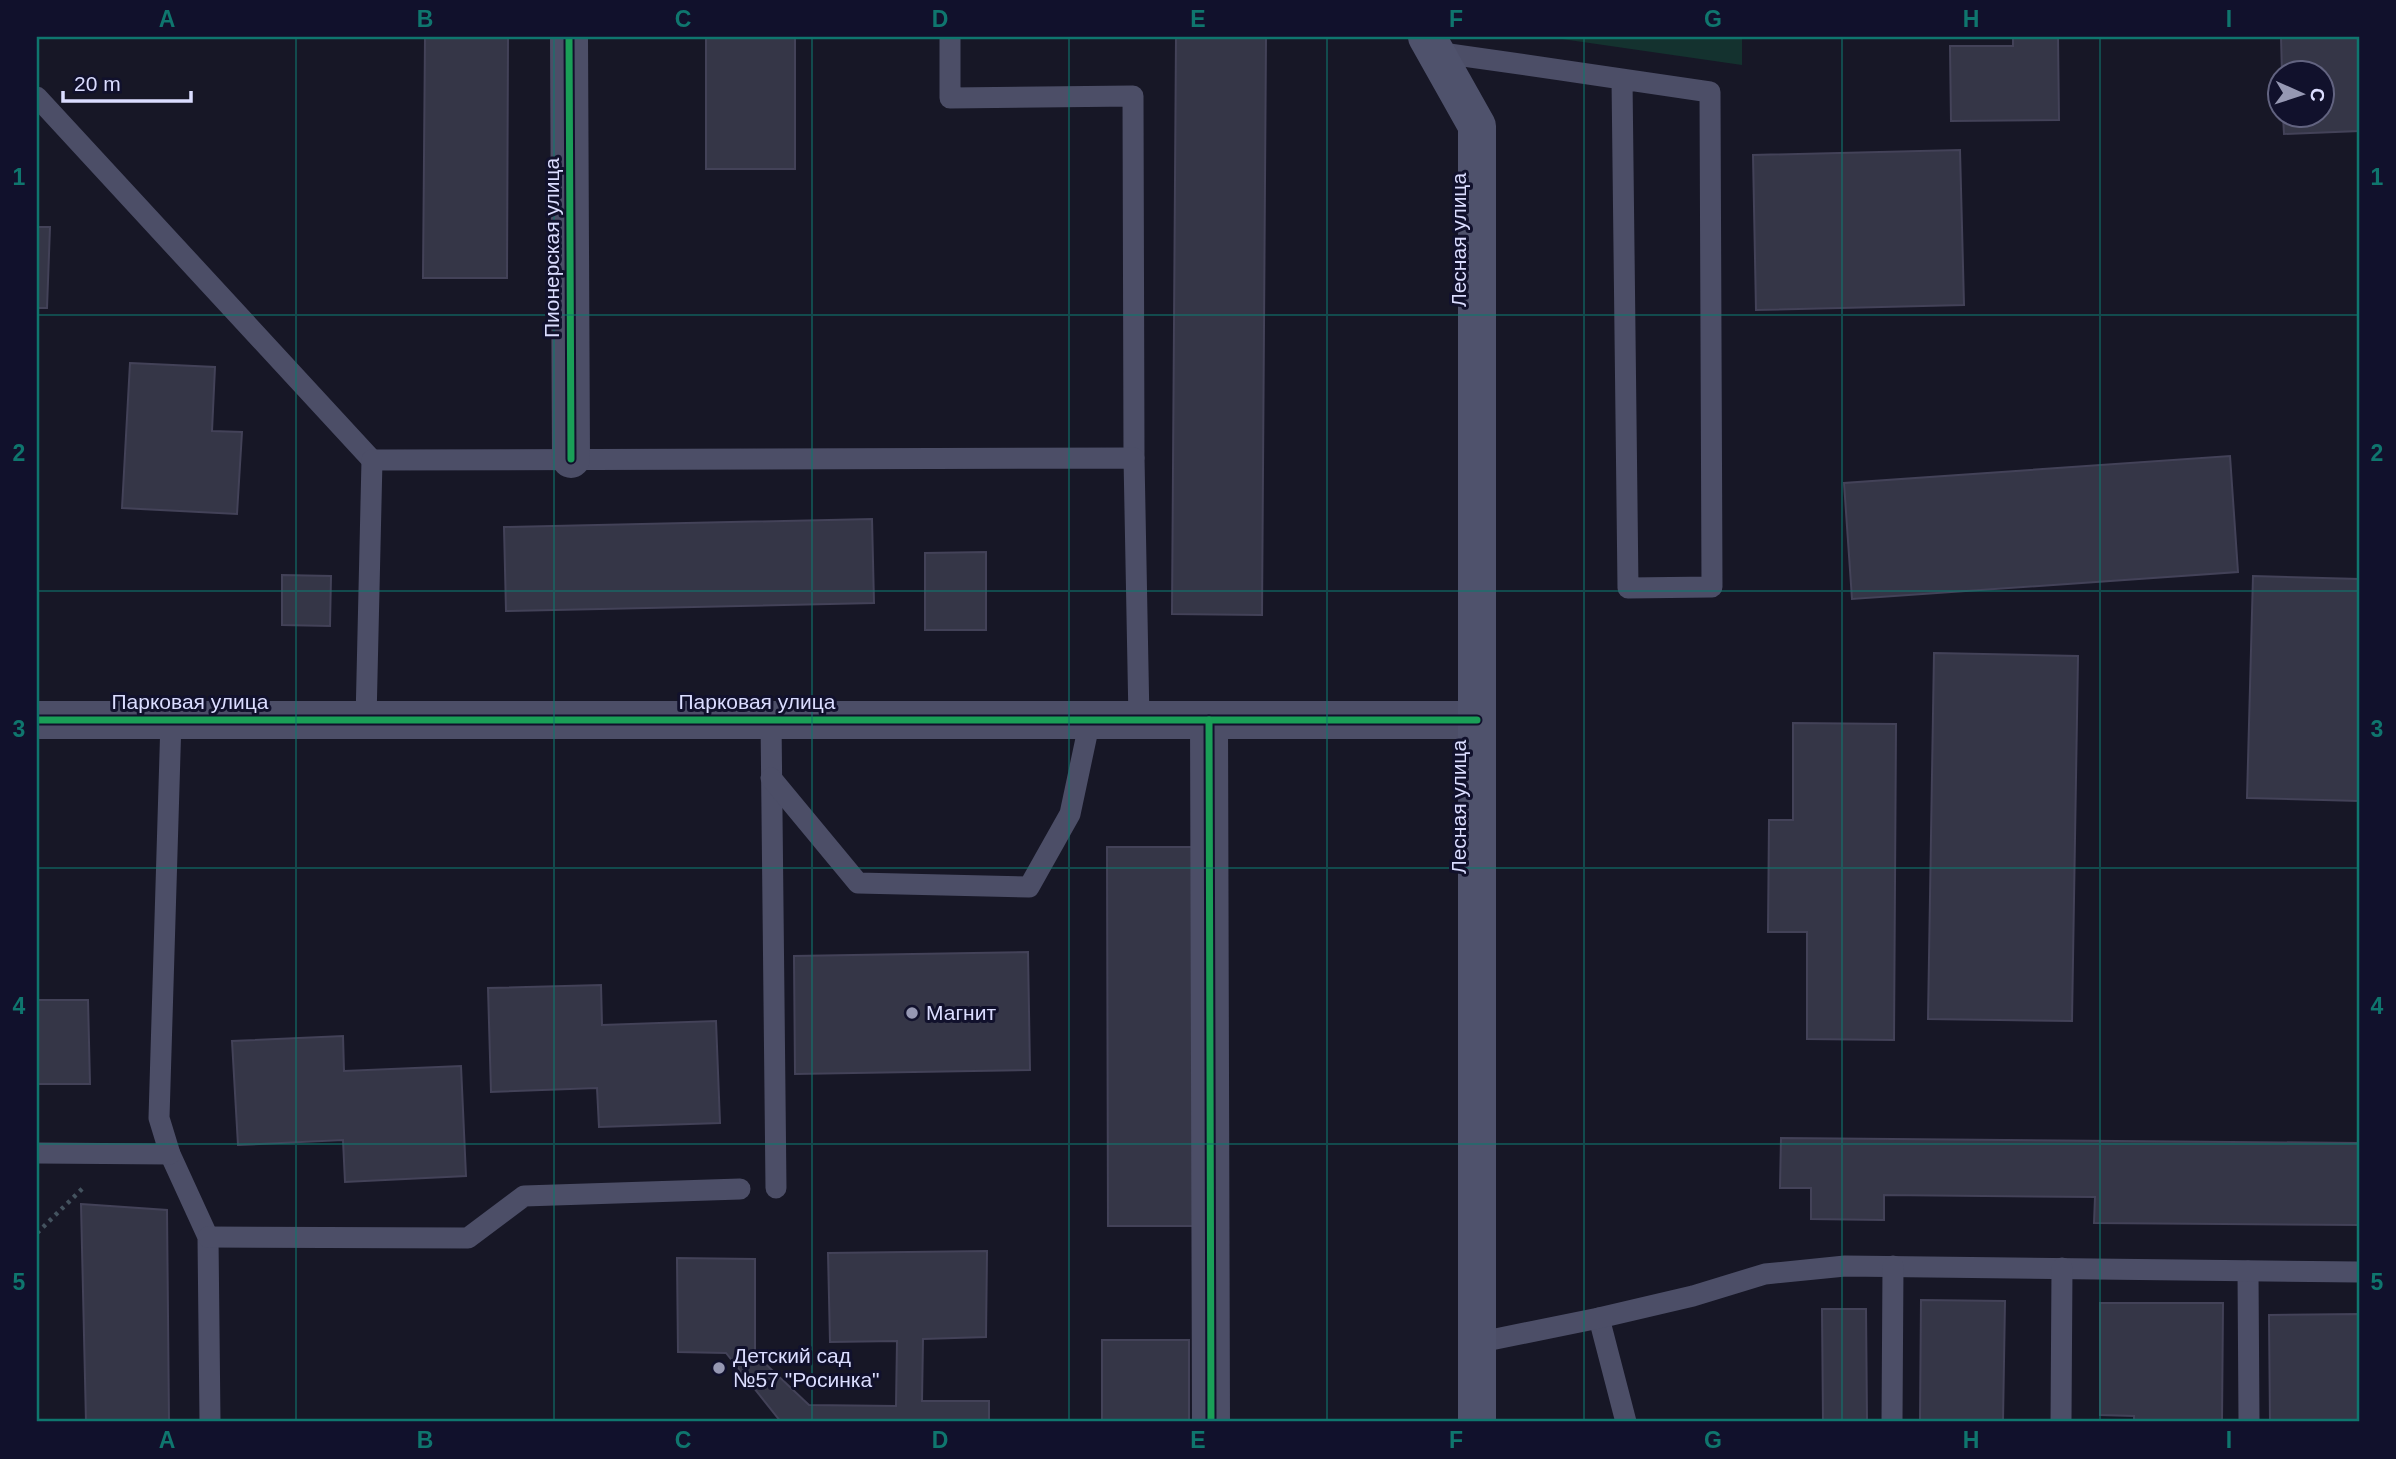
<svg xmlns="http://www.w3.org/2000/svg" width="2396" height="1459" font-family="Helvetica,sans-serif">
  <rect width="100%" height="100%" fill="#171726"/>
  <polygon fill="#14322f" points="1548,37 1742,37 1742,65"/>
  <g fill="#353647" stroke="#434258" stroke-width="2">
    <polygon points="425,37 508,37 507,278 423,278"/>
    <rect x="706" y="37" width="89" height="132"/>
    <polygon points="1176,37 1266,37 1262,615 1172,614"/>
    <polygon points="2013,37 2058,37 2059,120 1951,121 1950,46 2013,46"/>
    <polygon points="2281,37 2359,37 2359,131 2284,134 2283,116 2322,116 2322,74 2282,74"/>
    <polygon points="1960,150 1964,305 1756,310 1753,155"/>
    <polygon points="37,227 50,227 47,308 37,308"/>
    <polygon points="130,363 215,367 212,431 242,432 237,514 122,508"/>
    <polygon points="2230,456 2238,572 1852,599 1844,483"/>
    <polygon points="872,519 874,603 506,611 504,527"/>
    <polygon points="986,552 986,630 925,630 925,553"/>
    <polygon points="282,575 331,576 330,626 282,625"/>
    <polygon points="2253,576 2359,579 2359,801 2247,798"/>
    <polygon points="1934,653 2078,656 2072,1021 1928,1019"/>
    <polygon points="1793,723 1896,724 1894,1040 1807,1039 1807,932 1768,932 1769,820 1793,820"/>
    <polygon points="1107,847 1194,847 1195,1226 1108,1226"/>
    <polygon points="1028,952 1030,1070 795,1074 794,956"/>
    <polygon points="601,985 602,1025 716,1021 720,1123 599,1127 597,1088 491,1092 488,988"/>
    <polygon points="37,1000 88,1000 90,1084 37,1084"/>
    <polygon points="343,1036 344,1071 461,1066 466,1176 345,1182 343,1140 238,1145 232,1041"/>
    <polygon points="1781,1138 2359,1143 2359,1225 2094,1223 2095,1197 1884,1195 1884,1220 1811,1219 1811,1188 1780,1188"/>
    <polygon points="81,1204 167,1210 169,1422 86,1422"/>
    <polygon points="987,1251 986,1337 923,1339 922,1401 989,1401 989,1422 781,1422 726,1353 678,1352 677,1258 755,1259 755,1354 809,1405 896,1406 897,1341 830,1342 828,1253"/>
    <polygon points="1921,1300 2005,1301 2003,1422 1920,1422"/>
    <polygon points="2100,1303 2223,1303 2222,1422 2134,1422 2134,1416 2100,1415"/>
    <polygon points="1822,1309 1866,1309 1867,1422 1823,1422"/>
    <polygon points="2359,1314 2359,1422 2270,1422 2269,1315"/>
    <rect x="1102" y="1340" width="87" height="82"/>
  </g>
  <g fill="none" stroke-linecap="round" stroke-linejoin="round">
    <polyline stroke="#44535f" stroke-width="4.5" stroke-dasharray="3.5 5" stroke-linecap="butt" points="37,1233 84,1187"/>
    <g stroke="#4c4e67" stroke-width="21">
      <polyline points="950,37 950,98 1133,96 1134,458"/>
      <path d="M 1435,52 C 1527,65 1618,78 1710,92 L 1712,587 L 1628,588 L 1622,79"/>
      <polyline points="37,97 372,460"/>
      <polyline points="171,720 159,1118 170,1154 208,1237 210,1422"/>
      <polyline points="366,720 372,460 1134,458 1139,720"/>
      <polyline points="771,720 776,1188"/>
      <polyline points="771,778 858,883 1029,887 1070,814 1090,720"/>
      <polyline points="37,1153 170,1154"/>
      <polyline points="208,1237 468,1238 524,1196 740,1189"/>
      <polyline points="2248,1271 2249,1422"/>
      <polyline points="1599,1318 1626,1422"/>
      <polyline points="1476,1343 1599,1318 1693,1296 1765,1274 1845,1266 2359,1272"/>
      <polyline points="1892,1422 1893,1266"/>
      <polyline points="2061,1422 2062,1268"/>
    </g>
    <g stroke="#4c4e67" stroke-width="38">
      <polyline points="569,37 571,459"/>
      <polyline points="1209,720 1211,1422"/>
    </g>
    <polyline stroke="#4c4e67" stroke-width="38" points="37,720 1477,720"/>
    <polyline stroke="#4f526c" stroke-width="38" points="1427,37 1477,126 1477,1422"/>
    <g stroke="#11112c" stroke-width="11">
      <g id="cycleway">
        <polyline points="569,37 571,459"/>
        <polyline points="37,720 1477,720"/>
        <polyline points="1209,720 1211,1422"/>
      </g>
    </g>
    <use href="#cycleway" stroke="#1a9f57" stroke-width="7"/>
  </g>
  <path fill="none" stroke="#0f766e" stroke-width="2" stroke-opacity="0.55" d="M 296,37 L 296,1422M 554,37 L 554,1422M 812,37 L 812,1422M 1069,37 L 1069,1422M 1327,37 L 1327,1422M 1584,37 L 1584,1422M 1842,37 L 1842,1422M 2100,37 L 2100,1422M 37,315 L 2359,315M 37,591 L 2359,591M 37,868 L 2359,868M 37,1144 L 2359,1144"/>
  <g fill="#9698b3" stroke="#11112c" stroke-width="2.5">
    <circle cx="912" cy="1013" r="7"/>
    <circle cx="719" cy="1368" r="7"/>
  </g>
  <g text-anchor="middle" stroke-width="6" stroke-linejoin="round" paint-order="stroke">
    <g font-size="21" fill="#dbddff" stroke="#11112c">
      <text transform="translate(1459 240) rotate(-90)" y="7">Лесная улица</text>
      <text transform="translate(552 248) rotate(-90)" y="7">Пионерская улица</text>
      <text x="190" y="709">Парковая улица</text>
      <text x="757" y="709">Парковая улица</text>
      <text transform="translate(1459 807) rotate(-90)" y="7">Лесная улица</text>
    </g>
    <g font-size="21" fill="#dbddff" stroke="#11112c" text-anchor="start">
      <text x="926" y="1020">Магнит</text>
      <text x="733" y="1363">Детский сад<tspan x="733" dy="24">№57 "Росинка"</tspan></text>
    </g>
  </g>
  <rect width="2396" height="1459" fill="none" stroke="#11112c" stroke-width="77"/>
  <g transform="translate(2301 94) rotate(93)"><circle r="33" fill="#11112c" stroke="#626380" stroke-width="2"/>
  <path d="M0-5L12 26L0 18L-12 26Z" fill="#9698b3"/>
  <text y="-10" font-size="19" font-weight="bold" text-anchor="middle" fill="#dbddff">С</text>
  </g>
  <path d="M63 91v10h128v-10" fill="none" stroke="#dbddff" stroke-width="3.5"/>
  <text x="74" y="91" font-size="21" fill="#dbddff" stroke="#11112c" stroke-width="5" paint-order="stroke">20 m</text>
  <rect x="38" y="38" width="2320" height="1382" fill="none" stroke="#0f766e" stroke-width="2.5"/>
  <g font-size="23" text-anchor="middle" font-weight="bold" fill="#0f766e">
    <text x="167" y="27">A</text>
    <text x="425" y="27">B</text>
    <text x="683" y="27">C</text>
    <text x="940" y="27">D</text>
    <text x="1198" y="27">E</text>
    <text x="1456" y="27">F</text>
    <text x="1713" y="27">G</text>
    <text x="1971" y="27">H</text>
    <text x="2229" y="27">I</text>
    <text x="19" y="185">1</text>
    <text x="2377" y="185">1</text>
    <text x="19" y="461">2</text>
    <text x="2377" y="461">2</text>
    <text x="19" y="737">3</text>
    <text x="2377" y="737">3</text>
    <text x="19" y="1014">4</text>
    <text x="2377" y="1014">4</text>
    <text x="19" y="1290">5</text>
    <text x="2377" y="1290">5</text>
    <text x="167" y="1448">A</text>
    <text x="425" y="1448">B</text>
    <text x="683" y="1448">C</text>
    <text x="940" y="1448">D</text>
    <text x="1198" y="1448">E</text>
    <text x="1456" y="1448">F</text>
    <text x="1713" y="1448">G</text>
    <text x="1971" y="1448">H</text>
    <text x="2229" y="1448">I</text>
  </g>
</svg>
